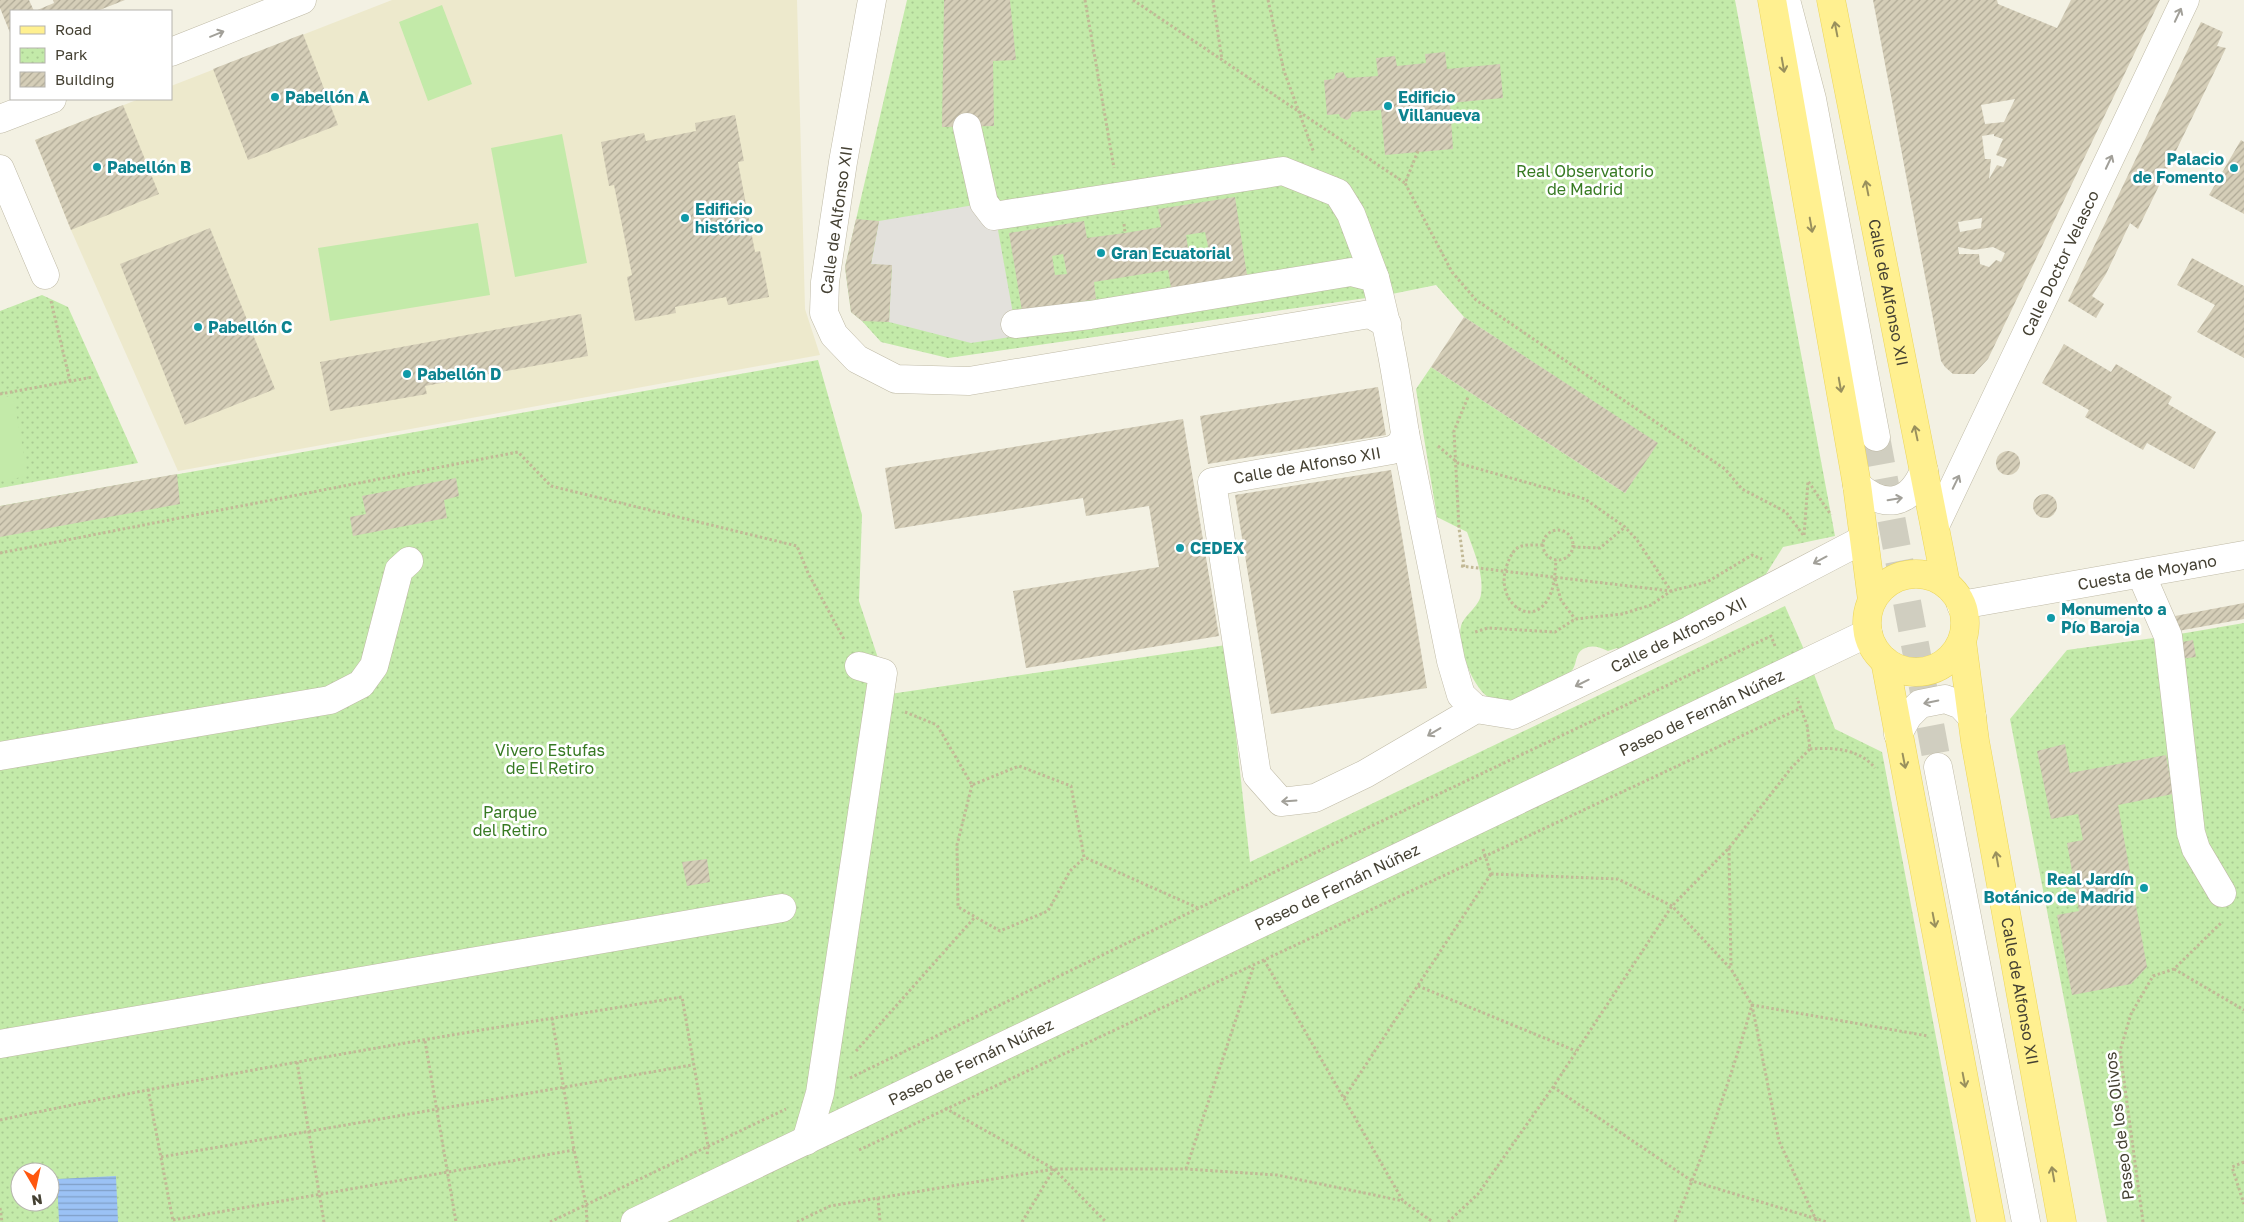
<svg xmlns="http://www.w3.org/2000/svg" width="2244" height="1222" font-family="'Golos Text',sans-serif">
  <defs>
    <pattern id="park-dots" width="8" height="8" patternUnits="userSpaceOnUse" patternTransform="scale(1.25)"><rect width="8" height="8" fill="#c3eaa9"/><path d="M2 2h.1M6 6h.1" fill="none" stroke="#a9ca92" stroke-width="1.8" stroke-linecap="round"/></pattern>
    <pattern id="water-rules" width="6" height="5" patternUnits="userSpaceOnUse" patternTransform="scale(1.25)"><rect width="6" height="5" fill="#9bc2f5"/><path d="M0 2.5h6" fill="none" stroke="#809fc7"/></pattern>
    <pattern id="building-hatch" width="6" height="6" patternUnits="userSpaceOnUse" patternTransform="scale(1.25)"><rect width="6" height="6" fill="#d5ceb8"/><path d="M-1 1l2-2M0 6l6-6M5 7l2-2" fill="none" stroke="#afa996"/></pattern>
  </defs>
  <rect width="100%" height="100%" fill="#f3f1e3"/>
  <polygon fill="#ede9cc" points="392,0 797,0 805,309 820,355 178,471 71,230 35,140 139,99 171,99 171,86"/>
  <g fill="url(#park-dots)" fill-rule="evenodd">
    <path d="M 907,0 L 1735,0 L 1835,536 L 1783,547 L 1761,582 L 1621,653 L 1617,648 L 1608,651 C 1599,647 1592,644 1583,649 C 1575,654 1577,662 1573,669 C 1565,680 1527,701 1514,703 C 1509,703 1500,702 1495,701 C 1474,695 1456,645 1461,626 C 1464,615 1480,606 1481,594 C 1484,573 1474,552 1467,532 L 1437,517 L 1416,389 L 1431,367 L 1625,493 L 1657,443 L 1464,317 L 1436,285 L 1387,295 L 948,358 L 881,342 L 862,321 L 851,312 L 845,267 Z"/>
    <polygon points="42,295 68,307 138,463 0,488 0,311"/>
    <path d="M 818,360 L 862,515 L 859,601 L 890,694 L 1226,645 L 1250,862 L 1785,606 L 1809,661 L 1835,729 L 1882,752 L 1971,1222 L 0,1222 L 0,506 ZM 20,1172 L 50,1172 L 50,1202 L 20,1202 Z"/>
    <polygon points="2244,623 2244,1222 2107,1222 2010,719 2067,650 2168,636"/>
  </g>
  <g fill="#c3eaa9">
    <polygon points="442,5 472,84 428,101 399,22"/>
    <polygon points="562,134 587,263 515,277 491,148"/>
    <polygon points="478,223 490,295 330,321 318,248"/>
    <polygon points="13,396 28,476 0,481 0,398"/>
  </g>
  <polygon fill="#e3e1dc" points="974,205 983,222 998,230 1017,336 971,343 889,322 892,266 871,264 879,221"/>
  <polygon fill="url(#water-rules)" points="116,1176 118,1222 59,1222 57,1179"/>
  <g fill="url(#building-hatch)" fill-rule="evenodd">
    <polygon points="0,0 29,0 34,11 11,11 11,35 0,8"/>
    <polygon points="53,0 125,0 97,11 35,11 54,3"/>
    <polygon points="944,0 1010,0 1016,60 993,61 994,126 942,127"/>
    <path d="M 1873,0 L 1997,0 L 1998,4 L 2057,28 L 2071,0 L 2160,0 L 1988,359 L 1974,374 L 1953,374 L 1945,367 L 1941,361 ZM 2015,99 L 2004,122 L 1985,124 L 1981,105 ZM 1994,134 L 1994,136 L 2003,139 L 1996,155 L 2007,159 L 2003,167 L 1997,165 L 1989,179 L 1991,159 L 1985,159 L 1982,136 ZM 1982,218 L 1981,228 L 1960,232 L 1958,222 ZM 1958,247 L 1974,250 L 1993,247 L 2005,253 L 2001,262 L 1996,260 L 1989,267 L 1980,264 L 1979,254 L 1959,254 Z"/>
    <polygon points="2201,22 2223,32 2217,46 2226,48 2138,229 2130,223 2106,274 2092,296 2104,304 2096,318 2068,301"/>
    <polygon points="303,34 338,125 248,160 213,69"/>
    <polygon points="1445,52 1447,69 1500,64 1503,98 1450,103 1453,149 1385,155 1381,110 1352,112 1350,118 1347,120 1340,117 1339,114 1327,115 1324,80 1334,79 1336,73 1343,72 1347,78 1378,76 1376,58 1395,56 1397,66 1426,63 1425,54"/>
    <polygon points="123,105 159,194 71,230 35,140"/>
    <polygon points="735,115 744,161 738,162 755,252 760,251 769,297 728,305 726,297 675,307 676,313 635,321 627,277 632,275 614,185 609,186 601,142 644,133 646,141 696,131 695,123"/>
    <polygon points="2241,140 2244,142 2244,214 2209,195"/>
    <path d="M 1235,197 L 1247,275 L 1171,288 L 1168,270 L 1094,282 L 1096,299 L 1022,311 L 1009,233 L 1084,221 L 1087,238 L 1125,233 L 1161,227 L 1158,209 ZM 1205,232 L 1209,251 L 1189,254 L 1186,235 ZM 1063,254 L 1067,274 L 1055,275 L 1052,256 Z"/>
    <polygon points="856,219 879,221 871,264 892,265 889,322 862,321 851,312 845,267"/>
    <polygon points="210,228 275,389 185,425 120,264"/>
    <polygon points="2192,258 2244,286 2244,358 2197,332 2215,305 2177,285"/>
    <polygon points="581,314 588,356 425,386 427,394 330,411 320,362"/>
    <polygon points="1464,317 1658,443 1625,493 1431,367"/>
    <polygon points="2064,344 2111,372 2116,364 2172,397 2168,404 2216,432 2194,469 2147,443 2143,450 2085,417 2089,410 2042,383"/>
    <polygon points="1378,387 1386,435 1208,464 1200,416"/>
    <polygon points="1183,419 1219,636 1026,668 1013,591 1159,567 1149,506 1086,516 1083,498 895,529 885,468"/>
    <circle cx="2008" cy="463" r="12"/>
    <polygon points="1391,470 1427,688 1271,714 1235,495"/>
    <polygon points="177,474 180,504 0,537 0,506"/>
    <polygon points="456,478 459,496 444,500 447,518 353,536 350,517 366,514 362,496"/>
    <circle cx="2045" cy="506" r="12"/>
    <polygon points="2244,603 2244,619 2178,631 2175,616"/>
    <polygon points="2193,640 2196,657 2179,659 2176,643"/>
    <polygon points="2065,744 2070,773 2166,755 2173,794 2118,805 2147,967 2131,984 2072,995 2057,915 2079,911 2067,843 2083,840 2078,814 2051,819 2037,751"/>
    <polygon points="707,859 710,882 687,886 682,862"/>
  </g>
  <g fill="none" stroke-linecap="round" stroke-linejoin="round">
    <polyline stroke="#d0cec0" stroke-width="28" stroke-dasharray="28 14" stroke-linecap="butt" points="1876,437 1938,767"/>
    <g stroke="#bfbaa6" stroke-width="29">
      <g id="minor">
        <polyline points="872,0 843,162 825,282 824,313 834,335 857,359 896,379 969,381 1370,314 1387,324"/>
        <polyline points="1786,0 1812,99 1876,437"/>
        <polyline points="171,52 302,0"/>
        <polyline points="0,119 52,99"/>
        <polyline points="967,127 984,203 994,216 1283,171 1338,193 1351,214 1375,278"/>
        <polyline points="0,169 45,275"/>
        <path id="s1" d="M 1015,324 L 1090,315 L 1351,272 L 1375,278 C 1389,330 1397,381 1405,433 L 1402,444 L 1392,450 L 1212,482 L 1257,775 L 1281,802 L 1315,798 L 1365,774 L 1476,709 L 1513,715 L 1690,630 L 1864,539"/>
        <polyline points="1405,433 1451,661 1461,695 1476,709"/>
        <path d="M 1857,485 C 1884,509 1909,506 1924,471"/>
        <path id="s2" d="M 1935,526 L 2185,0"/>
        <polyline points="2141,574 2168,636 2191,833 2196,849 2222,893"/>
        <path id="s3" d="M 1961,605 L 2244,555"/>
        <polyline points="1898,734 1908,716 1920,704 1945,699 1961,705 1972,717"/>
        <polyline points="0,756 330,700 361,684 374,666 399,570 409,561"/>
        <polyline points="1938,767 2026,1222"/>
        <polyline points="0,1044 782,908"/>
        <polyline points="806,1141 820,1093 883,673 859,666"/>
        <path id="s4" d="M 635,1222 L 1868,633"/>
      </g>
    </g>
    <g stroke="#ebd55a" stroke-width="29">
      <g id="major">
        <polyline points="1772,0 1857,485 1872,600"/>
        <path id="s5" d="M 1831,0 L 1946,584"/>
        <circle cx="1916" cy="623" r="49"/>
        <path id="s6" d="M 1962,641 L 1975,741 L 2062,1222"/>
        <polyline points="1885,661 1991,1222"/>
      </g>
    </g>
    <g stroke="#c2b996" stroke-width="3" stroke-dasharray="2.5 2.5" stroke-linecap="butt">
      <polyline points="1085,0 1114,168"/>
      <polyline points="1133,0 1405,183"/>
      <polyline points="1213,0 1222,60"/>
      <polyline points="1268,0 1284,71 1314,153"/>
      <polyline points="1418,151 1405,183 1452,272 1476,300 1725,469 1742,489 1786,512 1804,536 1808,481 1831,515"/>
      <polyline points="1124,224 1125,233"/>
      <polyline points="51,301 70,381"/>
      <polyline points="0,394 93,377"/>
      <polyline points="1438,446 1458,463 1585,499 1625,527 1637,540 1671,591 1651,605 1622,614 1575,619 1555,632 1488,628 1475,632"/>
      <circle cx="1558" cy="545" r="15"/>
      <path d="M 1543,545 C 1521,545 1515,543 1507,565 C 1493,602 1534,632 1550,595 C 1555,584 1555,572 1556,560"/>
      <polyline points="1573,547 1600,548 1625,527"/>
      <polyline points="0,553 518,452 551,486 797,546 808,573 845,641"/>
      <polyline points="1461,566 1671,591 1707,582 1752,555 1762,559"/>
      <polyline points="1464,567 1459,528 1454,431 1468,397"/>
      <polyline points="1555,579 1561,600 1575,619"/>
      <polyline points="905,712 937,725 972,785 1019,766 1071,786 1084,857 1198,908"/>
      <path d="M 1810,749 C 1833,747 1860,749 1875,768"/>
      <polyline points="972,785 957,845 958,907 1000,931 1048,911 1070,871 1084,858"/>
      <polyline points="1729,848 1731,968"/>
      <polyline points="1483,849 1491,874"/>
      <polyline points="1491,874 1618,879 1672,906 1731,969 1752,1005 1779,1141 1817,1222"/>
      <polyline points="1264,960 1403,1201 1433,1222"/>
      <polyline points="2174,969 2244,1010"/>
      <polyline points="1418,986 1576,1051"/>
      <polyline points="552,1018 574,1150 586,1204 587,1222"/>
      <polyline points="425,1041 456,1222"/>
      <polyline points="856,1051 975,917"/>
      <polyline points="297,1062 324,1222"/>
      <polyline points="850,1078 1199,908 1771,636 1775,646"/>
      <polyline points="1553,1087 1692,1181 1827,1222"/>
      <polyline points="148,1089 173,1221"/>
      <polyline points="1344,1098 1491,874"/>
      <polyline points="945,1108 1054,1169 1106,1222"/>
      <path d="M 0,1120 C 226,1072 454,1034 682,997 L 708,1146 L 707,1156"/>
      <polyline points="859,1150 1801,708"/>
      <polyline points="161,1157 692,1065"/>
      <polyline points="2244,1162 2232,1167 2244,1204"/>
      <polyline points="1186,1169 1254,965"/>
      <polyline points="878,1198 880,1222"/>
      <polyline points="0,1208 2,1222"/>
      <polyline points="173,1220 574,1150"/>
      <polyline points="550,1222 786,1109"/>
      <polyline points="797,1222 830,1206 1054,1169 1186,1169 1277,1175 1403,1201"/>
      <polyline points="1022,1222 1054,1169"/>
      <polyline points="1448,1222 1478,1194 1553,1087 1672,906 1729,848 1792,767 1810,749 1807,725 1797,698"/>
      <path d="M 1675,1222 C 1705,1151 1731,1079 1752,1005 L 1928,1036"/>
      <polyline points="2143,1222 2120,1051 2131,1014 2153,976 2174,969 2222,922"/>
    </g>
    <use href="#minor" stroke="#fff" stroke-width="28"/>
    <use href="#major" stroke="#fff090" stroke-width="28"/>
  </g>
  <defs><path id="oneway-shaft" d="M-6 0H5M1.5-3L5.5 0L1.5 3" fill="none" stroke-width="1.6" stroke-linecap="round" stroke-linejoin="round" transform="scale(1.25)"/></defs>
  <g stroke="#a2a099">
    <use href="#oneway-shaft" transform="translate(2178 15) rotate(-65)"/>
    <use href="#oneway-shaft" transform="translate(217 34) rotate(-22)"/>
    <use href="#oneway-shaft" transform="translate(2109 162) rotate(-65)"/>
    <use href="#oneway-shaft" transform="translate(1956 482) rotate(-64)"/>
    <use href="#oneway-shaft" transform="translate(1895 499) rotate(-9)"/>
    <use href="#oneway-shaft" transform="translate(1820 560) rotate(152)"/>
    <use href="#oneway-shaft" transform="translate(1582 683) rotate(154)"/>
    <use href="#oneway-shaft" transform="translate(1931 702) rotate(168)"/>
    <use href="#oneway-shaft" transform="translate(1434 732) rotate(149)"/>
    <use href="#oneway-shaft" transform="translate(1289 801) rotate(176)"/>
  </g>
  <g stroke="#99905d">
    <use href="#oneway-shaft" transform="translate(1836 29) rotate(-101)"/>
    <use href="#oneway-shaft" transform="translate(1783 65) rotate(80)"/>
    <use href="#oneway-shaft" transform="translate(1867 188) rotate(-101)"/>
    <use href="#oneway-shaft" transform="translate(1811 225) rotate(80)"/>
    <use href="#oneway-shaft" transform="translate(1840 385) rotate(80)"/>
    <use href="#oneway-shaft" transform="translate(1916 433) rotate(-102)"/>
    <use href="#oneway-shaft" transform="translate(1904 761) rotate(79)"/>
    <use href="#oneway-shaft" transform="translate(1997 859) rotate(-100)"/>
    <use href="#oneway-shaft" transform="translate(1934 920) rotate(79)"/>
    <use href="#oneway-shaft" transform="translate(1964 1080) rotate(79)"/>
    <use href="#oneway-shaft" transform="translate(2053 1174) rotate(-100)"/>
  </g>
  <g fill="#0f9aa8" stroke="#fff" stroke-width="2">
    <circle cx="275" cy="97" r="5"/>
    <circle cx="1388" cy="106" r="5"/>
    <circle cx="97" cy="167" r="5"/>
    <circle cx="2234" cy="168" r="5"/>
    <circle cx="685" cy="218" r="5"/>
    <circle cx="1101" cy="253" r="5"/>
    <circle cx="198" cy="327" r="5"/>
    <circle cx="407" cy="374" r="5"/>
    <circle cx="1180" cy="548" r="5"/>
    <circle cx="2051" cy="618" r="5"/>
    <circle cx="2144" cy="888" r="5"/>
  </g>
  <g text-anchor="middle" stroke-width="5" stroke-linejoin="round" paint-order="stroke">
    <g font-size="16" font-weight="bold" fill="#0d838f" stroke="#fff" text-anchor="start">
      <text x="285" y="103">Pabellón A</text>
      <text x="1398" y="103">Edificio<tspan x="1398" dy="18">Villanueva</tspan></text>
      <text x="2224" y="165" text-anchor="end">Palacio<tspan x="2224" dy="18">de Fomento</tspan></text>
      <text x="107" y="173">Pabellón B</text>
      <text x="695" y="215">Edificio<tspan x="695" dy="18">histórico</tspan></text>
      <text x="1111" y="259">Gran Ecuatorial</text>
      <text x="208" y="333">Pabellón C</text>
      <text x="417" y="380">Pabellón D</text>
      <text x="1190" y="554">CEDEX</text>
      <text x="2061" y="615">Monumento a<tspan x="2061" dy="18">Pío Baroja</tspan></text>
      <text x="2134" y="885" text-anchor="end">Real Jardín<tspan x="2134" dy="18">Botánico de Madrid</tspan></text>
    </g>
    <g font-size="16" fill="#377a23" stroke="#fff">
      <text x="1585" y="177">Real Observatorio<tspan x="1585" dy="18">de Madrid</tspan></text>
      <text x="550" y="756">Vivero Estufas<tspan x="550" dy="18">de El Retiro</tspan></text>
      <text x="510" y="818">Parque<tspan x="510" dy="18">del Retiro</tspan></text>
    </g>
    <g font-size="16" fill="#454133" stroke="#fff">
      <text transform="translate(836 220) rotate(-82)" y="6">Calle de Alfonso XII</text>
      <text dy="6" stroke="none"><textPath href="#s2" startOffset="291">Calle Doctor Velasco</textPath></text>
      <text dy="6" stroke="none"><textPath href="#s5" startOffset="298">Calle de Alfonso XII</textPath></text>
      <text transform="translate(1307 465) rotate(-10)" y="6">Calle de Alfonso XII</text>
      <text dy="6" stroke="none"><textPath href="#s3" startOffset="189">Cuesta de Moyano</textPath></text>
      <text dy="6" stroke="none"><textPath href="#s1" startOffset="1501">Calle de Alfonso XII</textPath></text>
      <text dy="6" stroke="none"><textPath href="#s4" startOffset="1182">Paseo de Fernán Núñez</textPath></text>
      <text dy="6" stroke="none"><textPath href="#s4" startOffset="778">Paseo de Fernán Núñez</textPath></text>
      <text dy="6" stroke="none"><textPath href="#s6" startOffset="355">Calle de Alfonso XII</textPath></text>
      <text dy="6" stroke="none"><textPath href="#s4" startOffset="372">Paseo de Fernán Núñez</textPath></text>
      <text transform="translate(2119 1126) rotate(-97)" y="6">Paseo de los Olivos</text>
    </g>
  </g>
  <rect x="10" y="10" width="162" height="90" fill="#ffffff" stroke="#b5b3ad"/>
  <rect x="20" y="26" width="25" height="8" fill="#fff090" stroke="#b5b3ad"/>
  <text x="55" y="35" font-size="15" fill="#454133">Road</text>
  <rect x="20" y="48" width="25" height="15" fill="url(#park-dots)" stroke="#b5b3ad"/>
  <text x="55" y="60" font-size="15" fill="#454133">Park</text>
  <rect x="20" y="72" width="25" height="15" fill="url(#building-hatch)" stroke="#b5b3ad"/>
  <text x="55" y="85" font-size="15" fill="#454133">Building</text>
  <g transform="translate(35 1187) rotate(171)"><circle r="24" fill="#ffffff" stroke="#b5b3ad"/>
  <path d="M0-4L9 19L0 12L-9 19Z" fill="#ff570e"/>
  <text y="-8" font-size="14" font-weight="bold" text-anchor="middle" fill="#454133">N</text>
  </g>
</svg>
